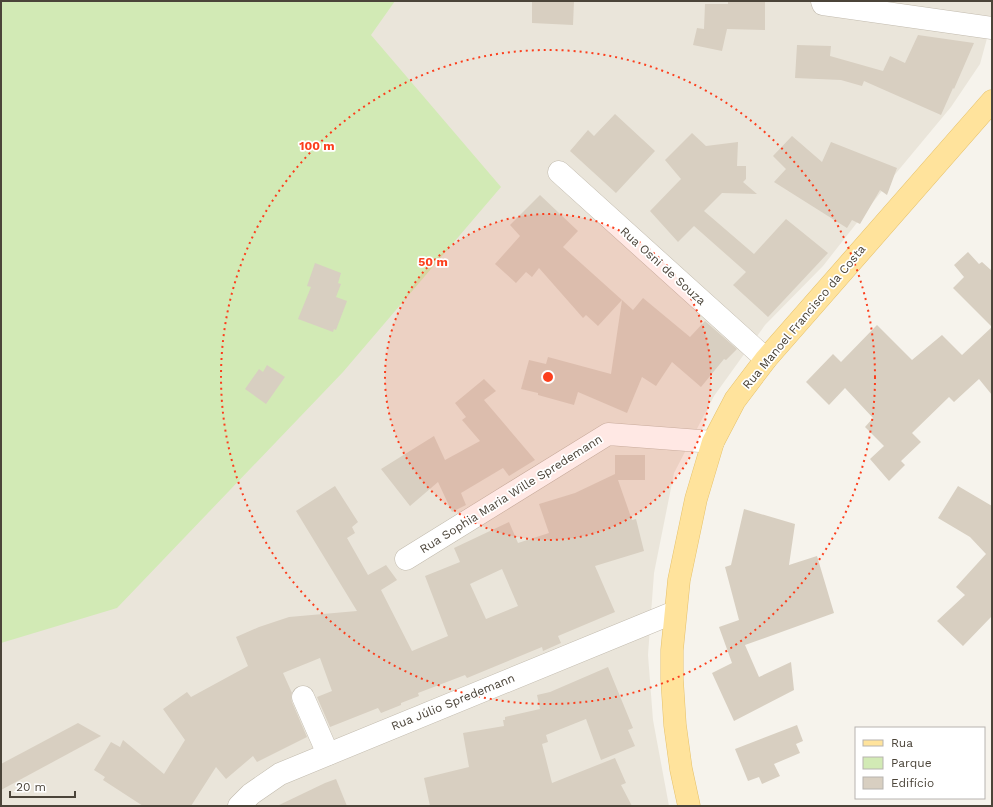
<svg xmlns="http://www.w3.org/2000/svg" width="993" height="807" font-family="'Work Sans',sans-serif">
  <rect width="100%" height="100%" fill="#f6f3ec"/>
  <polygon fill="#eae5da" points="356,1 992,1 992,20 980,64 951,107 892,178 823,266 765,325 714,396 674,473 654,573 648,655 653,720 669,806 1,806 1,405"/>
  <polygon fill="#d2eab5" points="1,1 395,1 371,35 501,187 343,372 117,608 1,643"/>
  <g fill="#d8cfc1" fill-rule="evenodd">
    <polygon points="532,1 574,1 573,25 532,23"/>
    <polygon points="728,1 765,1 765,30 727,29 722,51 693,45 697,28 704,29 705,4 728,4"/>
    <polygon points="918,35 974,43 954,89 953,88 941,115 864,81 862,86 841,80 795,78 797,45 831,46 830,56 883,71 890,56 905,63"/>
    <polygon points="615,114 655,151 616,193 570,151 588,130 594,136"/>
    <polygon points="692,133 706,146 738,142 737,166 746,166 746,179 743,182 757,194 722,193 704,211 754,254 786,219 828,253 768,317 733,285 746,272 694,226 678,242 650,211 681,179 665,160"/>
    <polygon points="792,136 822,162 831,142 897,168 887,195 880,190 860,224 852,220 847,228 774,182 786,169 773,156"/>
    <polygon points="540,195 578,231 563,247 622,300 598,326 586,315 583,318 539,268 532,277 526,272 516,283 495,264 520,236 510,225"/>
    <polygon points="968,252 979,264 982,262 992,271 992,395 979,379 954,402 949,397 912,433 921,442 901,461 905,465 889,481 870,459 884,446 865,427 873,418 845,388 829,405 806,382 833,354 841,362 877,325 912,360 942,335 962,355 992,327 953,288 964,277 954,265"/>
    <polygon points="315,263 341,273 338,283 341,284 336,297 347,301 336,330 334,329 333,332 298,319 311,287 307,286"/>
    <polygon points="643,298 690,337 705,321 737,349 726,360 724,359 701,387 672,362 656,386 642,377 627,413 578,392 574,405 538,395 538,393 521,389 529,360 546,364 548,357 611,374 622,300 633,310"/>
    <polygon points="267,365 285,377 266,404 245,389 259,369 263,372"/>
    <polygon points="484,379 496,391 484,400 535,460 509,476 503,468 461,493 466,505 452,512 438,482 410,506 381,469 434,436 445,460 480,441 462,420 466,417 455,403"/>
    <path d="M 615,455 L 645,455 L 645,480 L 618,480 L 632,520 L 636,519 L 644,551 L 595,566 L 615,612 L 558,636 L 561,643 L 543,651 L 542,647 L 467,678 L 465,675 L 418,693 L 419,696 L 401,703 L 401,705 L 381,713 L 378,708 L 330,727 L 317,697 L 332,691 L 320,658 L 283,673 L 292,693 L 291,696 L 292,702 L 307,737 L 257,762 L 253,756 L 226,779 L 216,767 L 191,806 L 143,806 L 103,780 L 105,777 L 94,770 L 111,742 L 120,747 L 123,740 L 164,774 L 185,740 L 163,709 L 187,692 L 191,697 L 248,666 L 236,637 L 259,627 L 289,617 L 357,611 L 296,511 L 335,486 L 358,522 L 352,527 L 355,533 L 347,538 L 368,575 L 386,565 L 397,580 L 381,590 L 412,651 L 448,636 L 425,576 L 460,562 L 454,548 L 509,522 L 518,543 L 549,533 L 539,504 L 575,493 L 615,474 ZM 502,569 L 518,606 L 486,619 L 470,584 Z"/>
    <polygon points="958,486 992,506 992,616 963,646 937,621 965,595 956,587 986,554 970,537 938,518"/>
    <polygon points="744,509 795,524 789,565 817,556 834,613 745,645 759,677 791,662 794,690 734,721 712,673 732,663 719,627 739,620 725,567 731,565"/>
    <polygon points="608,667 633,728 628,730 635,746 601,760 586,719 546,735 548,742 542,744 552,783 615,758 626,783 621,785 632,806 430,806 424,778 469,767 463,733 504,726 503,720 505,720 505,717 540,709 537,695 550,692"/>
    <polygon points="78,723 101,736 1,790 1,764"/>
    <polygon points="797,725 803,741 796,744 800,753 774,764 780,776 762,784 759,777 748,781 735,749"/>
    <polygon points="336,779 347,806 277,806 325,783"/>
  </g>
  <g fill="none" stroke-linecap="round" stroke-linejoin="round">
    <g stroke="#c2bbae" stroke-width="23">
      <g id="minor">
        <polyline points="822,1 823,4 992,28"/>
        <polyline points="559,172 766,359"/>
        <polyline points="406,559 608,434 713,442"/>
        <polyline points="303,697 328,754"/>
        <polyline points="239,806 251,794 280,774 675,612"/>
      </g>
    </g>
    <g stroke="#e6c16a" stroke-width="23">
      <polyline id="major" points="689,806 681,769 675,725 672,679 672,650 679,580 696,499 713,442 735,400 766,359 992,101"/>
    </g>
    <use href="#minor" stroke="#fff" stroke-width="22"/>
    <use href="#major" stroke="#ffe39c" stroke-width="22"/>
  </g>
  <circle cx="548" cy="377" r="163" fill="#fc3f1d" fill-opacity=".12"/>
  <g fill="none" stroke="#fc3f1d" stroke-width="2" stroke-dasharray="2 4">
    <circle cx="548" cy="377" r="163"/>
    <circle cx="548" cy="377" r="327"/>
  </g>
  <g text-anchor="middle" stroke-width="3.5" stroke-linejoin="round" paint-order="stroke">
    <g font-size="12" fill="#4b4439" stroke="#fff">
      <text transform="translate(663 266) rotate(42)" y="4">Rua Osni de Souza</text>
      <text transform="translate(804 317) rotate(-50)" y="4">Rua Manoel Francisco da Costa</text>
      <text transform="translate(511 494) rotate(-32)" y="4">Rua Sophia Maria Wille Spredemann</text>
      <text transform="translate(453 702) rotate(-22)" y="4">Rua Júlio Spredemann</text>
    </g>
  </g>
  <circle cx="548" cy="377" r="6" fill="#fc3f1d" stroke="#fff" stroke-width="2"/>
  <g font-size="12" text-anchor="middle" font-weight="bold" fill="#fc3f1d" stroke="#fff" stroke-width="3.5" stroke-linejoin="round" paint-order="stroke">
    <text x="317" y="150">100 m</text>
    <text x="433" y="266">50 m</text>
  </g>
  <rect width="993" height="807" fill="none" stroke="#4b4439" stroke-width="4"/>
  <rect x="855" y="727" width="130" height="72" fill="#ffffff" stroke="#b7b4b0"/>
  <rect x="863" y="740" width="20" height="6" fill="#ffe39c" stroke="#b7b4b0"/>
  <text x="891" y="747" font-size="12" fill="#4b4439">Rua</text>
  <rect x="863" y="757" width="20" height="12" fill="#d2eab5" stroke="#b7b4b0"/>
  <text x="891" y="767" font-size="12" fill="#4b4439">Parque</text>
  <rect x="863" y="777" width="20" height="12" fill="#d8cfc1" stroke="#b7b4b0"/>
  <text x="891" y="787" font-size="12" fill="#4b4439">Edifício</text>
  <path d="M10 791v6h65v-6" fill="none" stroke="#4b4439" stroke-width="2"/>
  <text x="16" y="791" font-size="12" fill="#4b4439" stroke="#ffffff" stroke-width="3" paint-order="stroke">20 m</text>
</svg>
